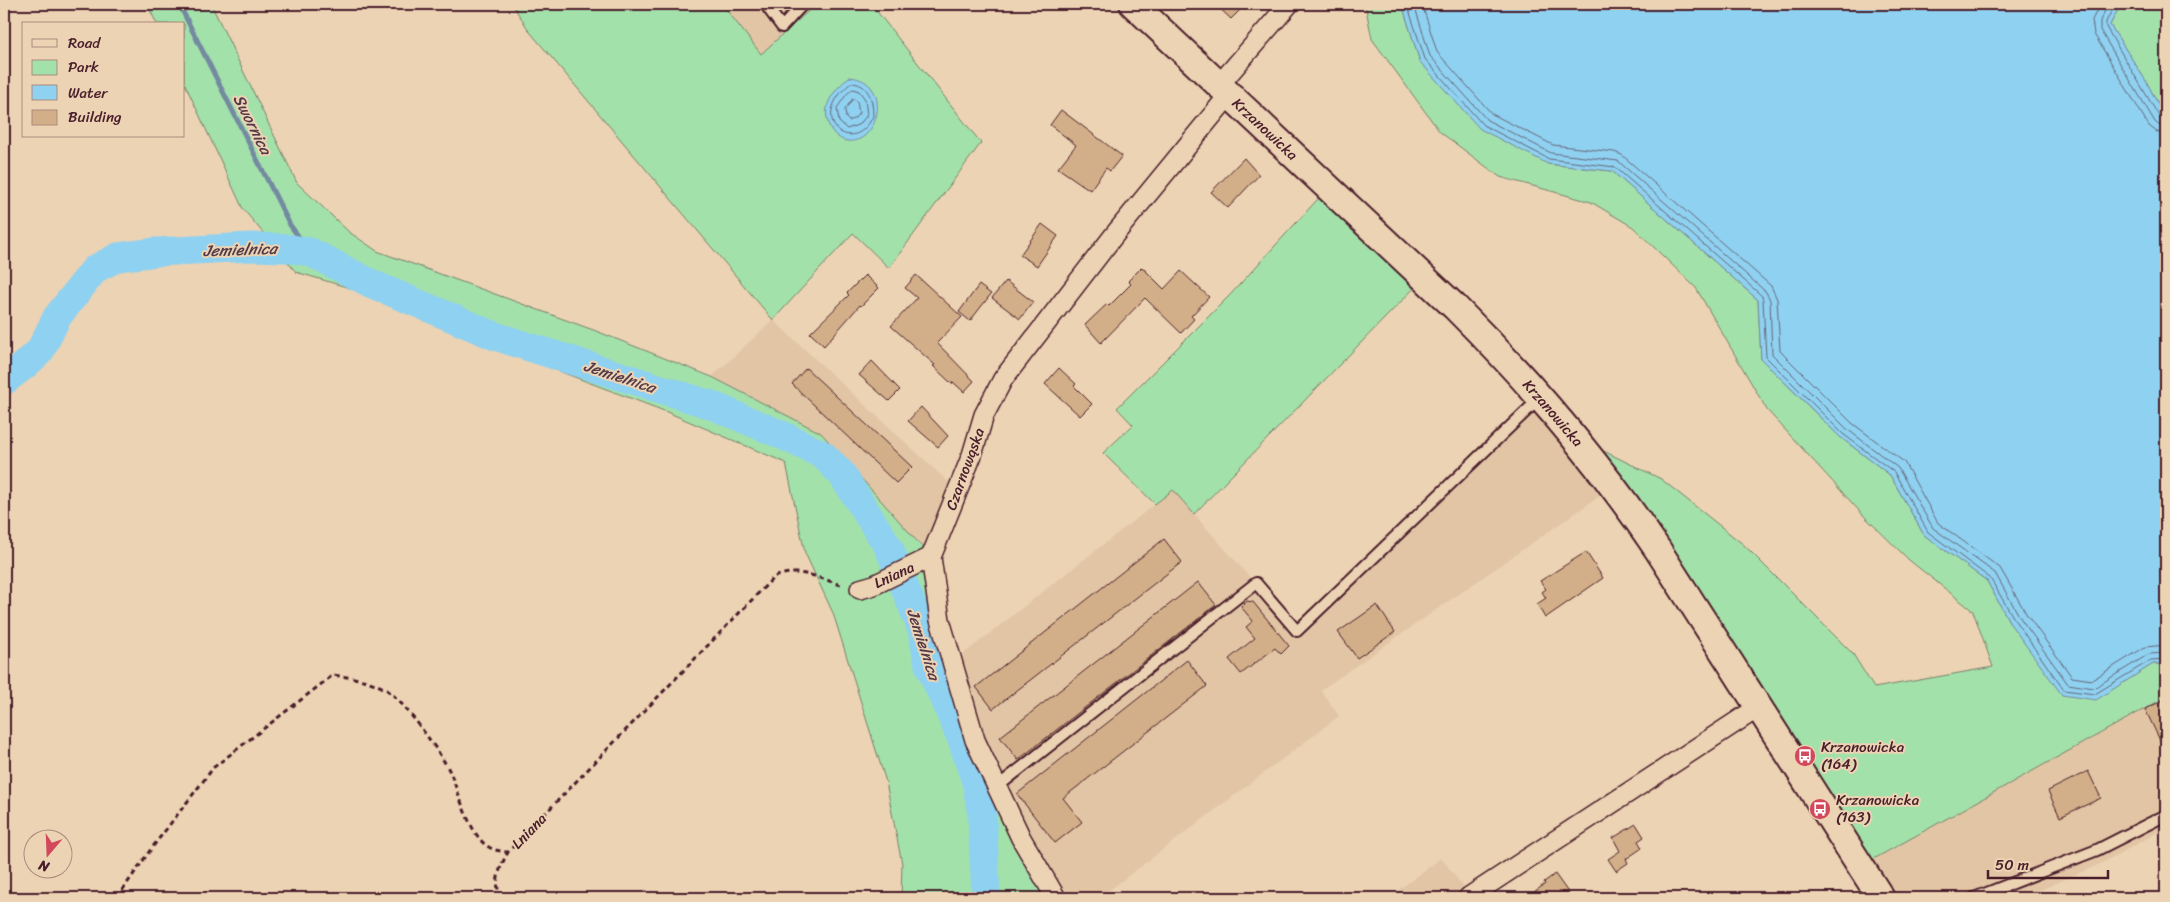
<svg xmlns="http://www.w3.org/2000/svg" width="2170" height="902" font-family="Sriracha,sans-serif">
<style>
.built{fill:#e1c5a5}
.green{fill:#a3e1aa;stroke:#76806a}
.water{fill:#8fd1f0;stroke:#738aa1}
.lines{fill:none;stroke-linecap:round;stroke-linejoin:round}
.shore{stroke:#66667a;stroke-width:1}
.stream{stroke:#738aa1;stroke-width:5}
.river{stroke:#8fd1f0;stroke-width:29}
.building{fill:#d2af88;stroke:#4a1f2b}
.lane-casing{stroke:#4a1f2b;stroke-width:14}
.street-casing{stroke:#4a1f2b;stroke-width:22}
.secondary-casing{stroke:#4a1f2b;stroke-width:30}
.path{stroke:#4a1f2b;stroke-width:3;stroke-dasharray:5 4;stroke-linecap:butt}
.lane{stroke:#ecd3b4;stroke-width:10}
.street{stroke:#ecd3b4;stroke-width:19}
.secondary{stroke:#ecd3b4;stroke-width:26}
.labels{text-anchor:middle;stroke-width:4;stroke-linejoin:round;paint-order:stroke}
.street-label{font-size:15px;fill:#4a1f2b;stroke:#ecd3b4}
.poi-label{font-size:15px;fill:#4a1f2b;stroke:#ecd3b4;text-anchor:start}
.water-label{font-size:16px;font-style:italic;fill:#543a49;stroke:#ecd3b4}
</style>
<rect width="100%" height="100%" fill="#ecd3b4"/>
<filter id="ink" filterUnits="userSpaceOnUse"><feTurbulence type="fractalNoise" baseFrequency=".02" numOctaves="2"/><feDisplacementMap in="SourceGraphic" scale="10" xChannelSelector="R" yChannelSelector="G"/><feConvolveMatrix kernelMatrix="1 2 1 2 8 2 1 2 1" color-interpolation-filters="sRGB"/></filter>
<g filter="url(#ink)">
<g class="built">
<path d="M722 4H816L761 55Z"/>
<path d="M773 320 958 491 931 557 821 433 712 377Z"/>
<path d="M1541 397 1614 486 1321 690 1339 716 1099 898H1056L1021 838 952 663 1173 490 1297 631Z"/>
<path d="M2166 697V828L2100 864 2022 898H1881L1861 866Z"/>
<path d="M1441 858 1472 898H1388Z"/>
</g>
<g class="green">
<path d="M147 4H211L297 183 349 232 377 251 596 331 712 377 821 433 931 557 975 739 1056 898H901L902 864 886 782 833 613 805 553 786 463 667 412 511 353 370 294 296 272 243 209 184 82V24H157Z"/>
<path d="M512 4H722L761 54 816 4H871L981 143 889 268 853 233 773 320 530 32Z"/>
<path d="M1365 4H1402L1420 62 1548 164 1612 171 1758 300 1761 359 1840 437 1890 475 1924 535 1987 581 2011 625 2096 699 2153 664H2166V697L1861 866 1575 437 1661 479 1744 545 1853 654 1874 688 1993 667 1973 611 1909 560 1864 516 1767 410 1696 288 1633 227 1591 202 1500 177 1440 132 1372 39Z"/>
<path d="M2121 4H2166V119L2146 81 2110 25Z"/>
<path d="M1328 188 1424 278 1194 514 1173 490 1155 504 1103 453 1133 425 1117 408 1230 295Z"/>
</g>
<g class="water">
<path d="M1402 4H2121L2110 25 2146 81 2166 119V664H2153L2096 700 2062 695 2011 625 1987 581 1924 535 1890 475 1840 437 1761 359 1758 300 1612 171 1548 164 1480 129 1420 62Z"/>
<path d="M849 77C896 80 878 151 843 140 836 137 830 130 828 123 822 103 835 90 849 77Z"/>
</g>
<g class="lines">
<g class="shore">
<path d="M1407 4 1425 59 1483 125 1549 159 1615 167 1762 296 1763 300 1766 357 1843 434 1894 472 1928 532 1990 578 2016 622 2064 690 2095 694 2151 660 2166 659"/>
<path d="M1414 4 1430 56 1487 120 1551 153 1618 161 1766 292 1770 300 1772 354 1847 429 1898 468 1933 528 1995 573 2021 619 2068 684 2094 688 2149 654 2166 653"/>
<path d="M1422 4 1437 52 1492 114 1553 145 1614 152 1622 155 1771 286 1777 299 1780 351 1852 423 1904 462 1938 523 2000 568 2027 615 2072 677 2092 680 2145 647 2166 645"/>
<path d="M2100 4 2092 20 2094 34 2149 126 2157 132 2166 134"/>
<path d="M2108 4 2100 21V30L2155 122 2160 126 2166 127"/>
<path d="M2115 4 2106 22V27L2160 118 2166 120"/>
<path d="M851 83C869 83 873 100 873 116 854 159 804 120 851 83Z"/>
<path d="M853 89 859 91 865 99 867 115 860 124 847 129 839 122 837 108 846 95Z"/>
<path d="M853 99 857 101 859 113 855 118 849 121 846 118 845 110Z"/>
</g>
<path class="stream" d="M179 4 290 225 310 252"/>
<path class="river" d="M4 381 26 364 40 351 57 317 95 269 118 257 156 252 251 247 286 248 310 252 372 284 495 336 711 405 782 435 823 455 841 473 889 548 922 630 929 665 962 740 977 785 982 815 986 898"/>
</g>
<g class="building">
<path d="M1215 4H1246L1231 19Z"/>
<path d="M1061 110 1122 156 1110 171 1106 168 1090 190 1058 168 1076 145 1050 125Z"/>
<path d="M1244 158 1259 175 1228 208 1211 192Z"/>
<path d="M1042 224 1058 236 1037 266 1020 255Z"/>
<path d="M1142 267 1164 289 1181 271 1209 297 1191 316 1194 319 1181 333 1145 298 1101 343 1085 325 1107 304 1109 306 1131 284 1128 281Z"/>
<path d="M865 275 879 288 861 306 860 305 824 346 810 333 849 295 847 293Z"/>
<path d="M916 275 962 317 937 343 974 381 964 392 953 382 952 384 933 366 935 365 891 326 917 298 905 288Z"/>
<path d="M1006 281 1033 302 1020 319 992 298Z"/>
<path d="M979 285 991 294 970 321 959 312Z"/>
<path d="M872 361 900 390 889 401 859 375Z"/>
<path d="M806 368 912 467 896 483 792 384Z"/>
<path d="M1059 368 1076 384 1074 386 1092 404 1080 416 1045 384Z"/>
<path d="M921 407 948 436 938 447 908 421Z"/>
<path d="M1164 539 1182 562 993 709 976 687Z"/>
<path d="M1586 552 1603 578 1545 618 1537 604 1546 598 1542 592 1546 589 1540 581Z"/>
<path d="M1198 582 1216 605 1018 760 1000 737Z"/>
<path d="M1247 601 1253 602 1289 646 1281 654 1275 648 1241 674 1229 659 1255 638 1246 627 1253 621 1241 607Z"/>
<path d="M1377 605 1395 632 1357 658 1338 632Z"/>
<path d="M1187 660 1207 686 1063 798 1082 822 1055 843 1017 794Z"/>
<path d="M2166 699V753L2145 709Z"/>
<path d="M2088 771 2101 798 2060 817 2048 791Z"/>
<path d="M1636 824 1644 837 1638 841 1642 848 1626 859 1628 863 1616 871 1608 859 1620 851 1613 838Z"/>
<path d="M1555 874 1572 898H1526L1545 884 1544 882Z"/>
</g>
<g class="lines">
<g class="lane-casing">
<g id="lane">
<path d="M765 4 782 27 803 4"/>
<path d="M997 787 1256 583 1297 631 1540 398"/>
<path d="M1974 898 2097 850 2166 815"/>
</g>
</g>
<g class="street-casing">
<g id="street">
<path d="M1219 85 1289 4"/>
<path d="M860 589 874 585 931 557"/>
<path d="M1469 897 1759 707"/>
<path d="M1056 898 1021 838 975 740 940 620 931 557 972 455 984 415 1003 379 1115 234 1229 95"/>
</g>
</g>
<g class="secondary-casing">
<path id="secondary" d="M1133 4 1455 307C1530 382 1599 462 1658 550L1881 898"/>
</g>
<g class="path">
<path d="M117 898 151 849 214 767 333 675C354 678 368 679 387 690 403 701 441 753 450 772 459 793 465 819 479 838 487 849 496 851 508 852L774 577C799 567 819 578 844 586"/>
<path d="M501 898C493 882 500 867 508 852"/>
</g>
<use href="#lane" class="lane"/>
<use href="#street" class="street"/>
<use href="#secondary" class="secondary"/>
</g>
</g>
<defs>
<g id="bus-disc" transform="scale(1.125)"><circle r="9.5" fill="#d1495b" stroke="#ecd3b4"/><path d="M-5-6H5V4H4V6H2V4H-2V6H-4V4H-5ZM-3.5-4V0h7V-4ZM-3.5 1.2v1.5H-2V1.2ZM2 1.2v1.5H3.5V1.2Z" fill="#fff"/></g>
</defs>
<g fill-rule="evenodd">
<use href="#bus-disc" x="1805" y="756"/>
<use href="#bus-disc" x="1820" y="809"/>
</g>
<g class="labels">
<g class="street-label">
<text transform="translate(1265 129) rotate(43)" y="5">Krzanowicka</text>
<text transform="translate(1553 413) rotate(49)" y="5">Krzanowicka</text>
<text transform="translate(965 469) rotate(-70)" y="5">Czarnowąska</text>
<text transform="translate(894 575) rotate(-25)" y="5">Lniana</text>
<text transform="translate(529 831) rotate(-46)" y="5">Lniana</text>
</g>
<g class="poi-label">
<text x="1821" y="752">Krzanowicka<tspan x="1821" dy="17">(164)</tspan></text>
<text x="1836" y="805">Krzanowicka<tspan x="1836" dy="17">(163)</tspan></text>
</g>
<g class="water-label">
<text transform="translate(253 124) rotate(63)" y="6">Swornica</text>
<text transform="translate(240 249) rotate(-2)" y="6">Jemielnica</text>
<text transform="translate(620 376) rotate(18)" y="6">Jemielnica</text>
<text transform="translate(924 644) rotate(72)" y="6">Jemielnica</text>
</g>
</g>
<rect width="2170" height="902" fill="none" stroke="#ecd3b4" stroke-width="20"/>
<rect x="10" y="10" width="2150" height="882" fill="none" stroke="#4a1f2b" stroke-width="2" filter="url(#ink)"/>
<rect x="22" y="22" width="162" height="115" fill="#ecd3b4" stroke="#ab8b7d"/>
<rect x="32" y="39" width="25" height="8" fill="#ecd3b4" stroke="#ab8b7d"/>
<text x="68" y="48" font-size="15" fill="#4a1f2b">Road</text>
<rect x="32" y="60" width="25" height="15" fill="#a3e1aa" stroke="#ab8b7d"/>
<text x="68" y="72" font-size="15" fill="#4a1f2b">Park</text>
<rect x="32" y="85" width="25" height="15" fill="#8fd1f0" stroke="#ab8b7d"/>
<text x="68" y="98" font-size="15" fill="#4a1f2b">Water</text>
<rect x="32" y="110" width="25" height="15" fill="#d2af88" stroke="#ab8b7d"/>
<text x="68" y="122" font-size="15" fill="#4a1f2b">Building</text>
<g transform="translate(48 854) rotate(199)"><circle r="24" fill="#ecd3b4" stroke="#ab8b7d"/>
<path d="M0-4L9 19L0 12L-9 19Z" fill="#d1495b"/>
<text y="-8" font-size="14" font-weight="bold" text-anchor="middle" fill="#4a1f2b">N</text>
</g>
<path d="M1988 870v8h120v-8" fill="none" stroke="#4a1f2b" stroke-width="2.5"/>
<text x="1995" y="870" font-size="15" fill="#4a1f2b" stroke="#ecd3b4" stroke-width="4" paint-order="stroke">50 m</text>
</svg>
